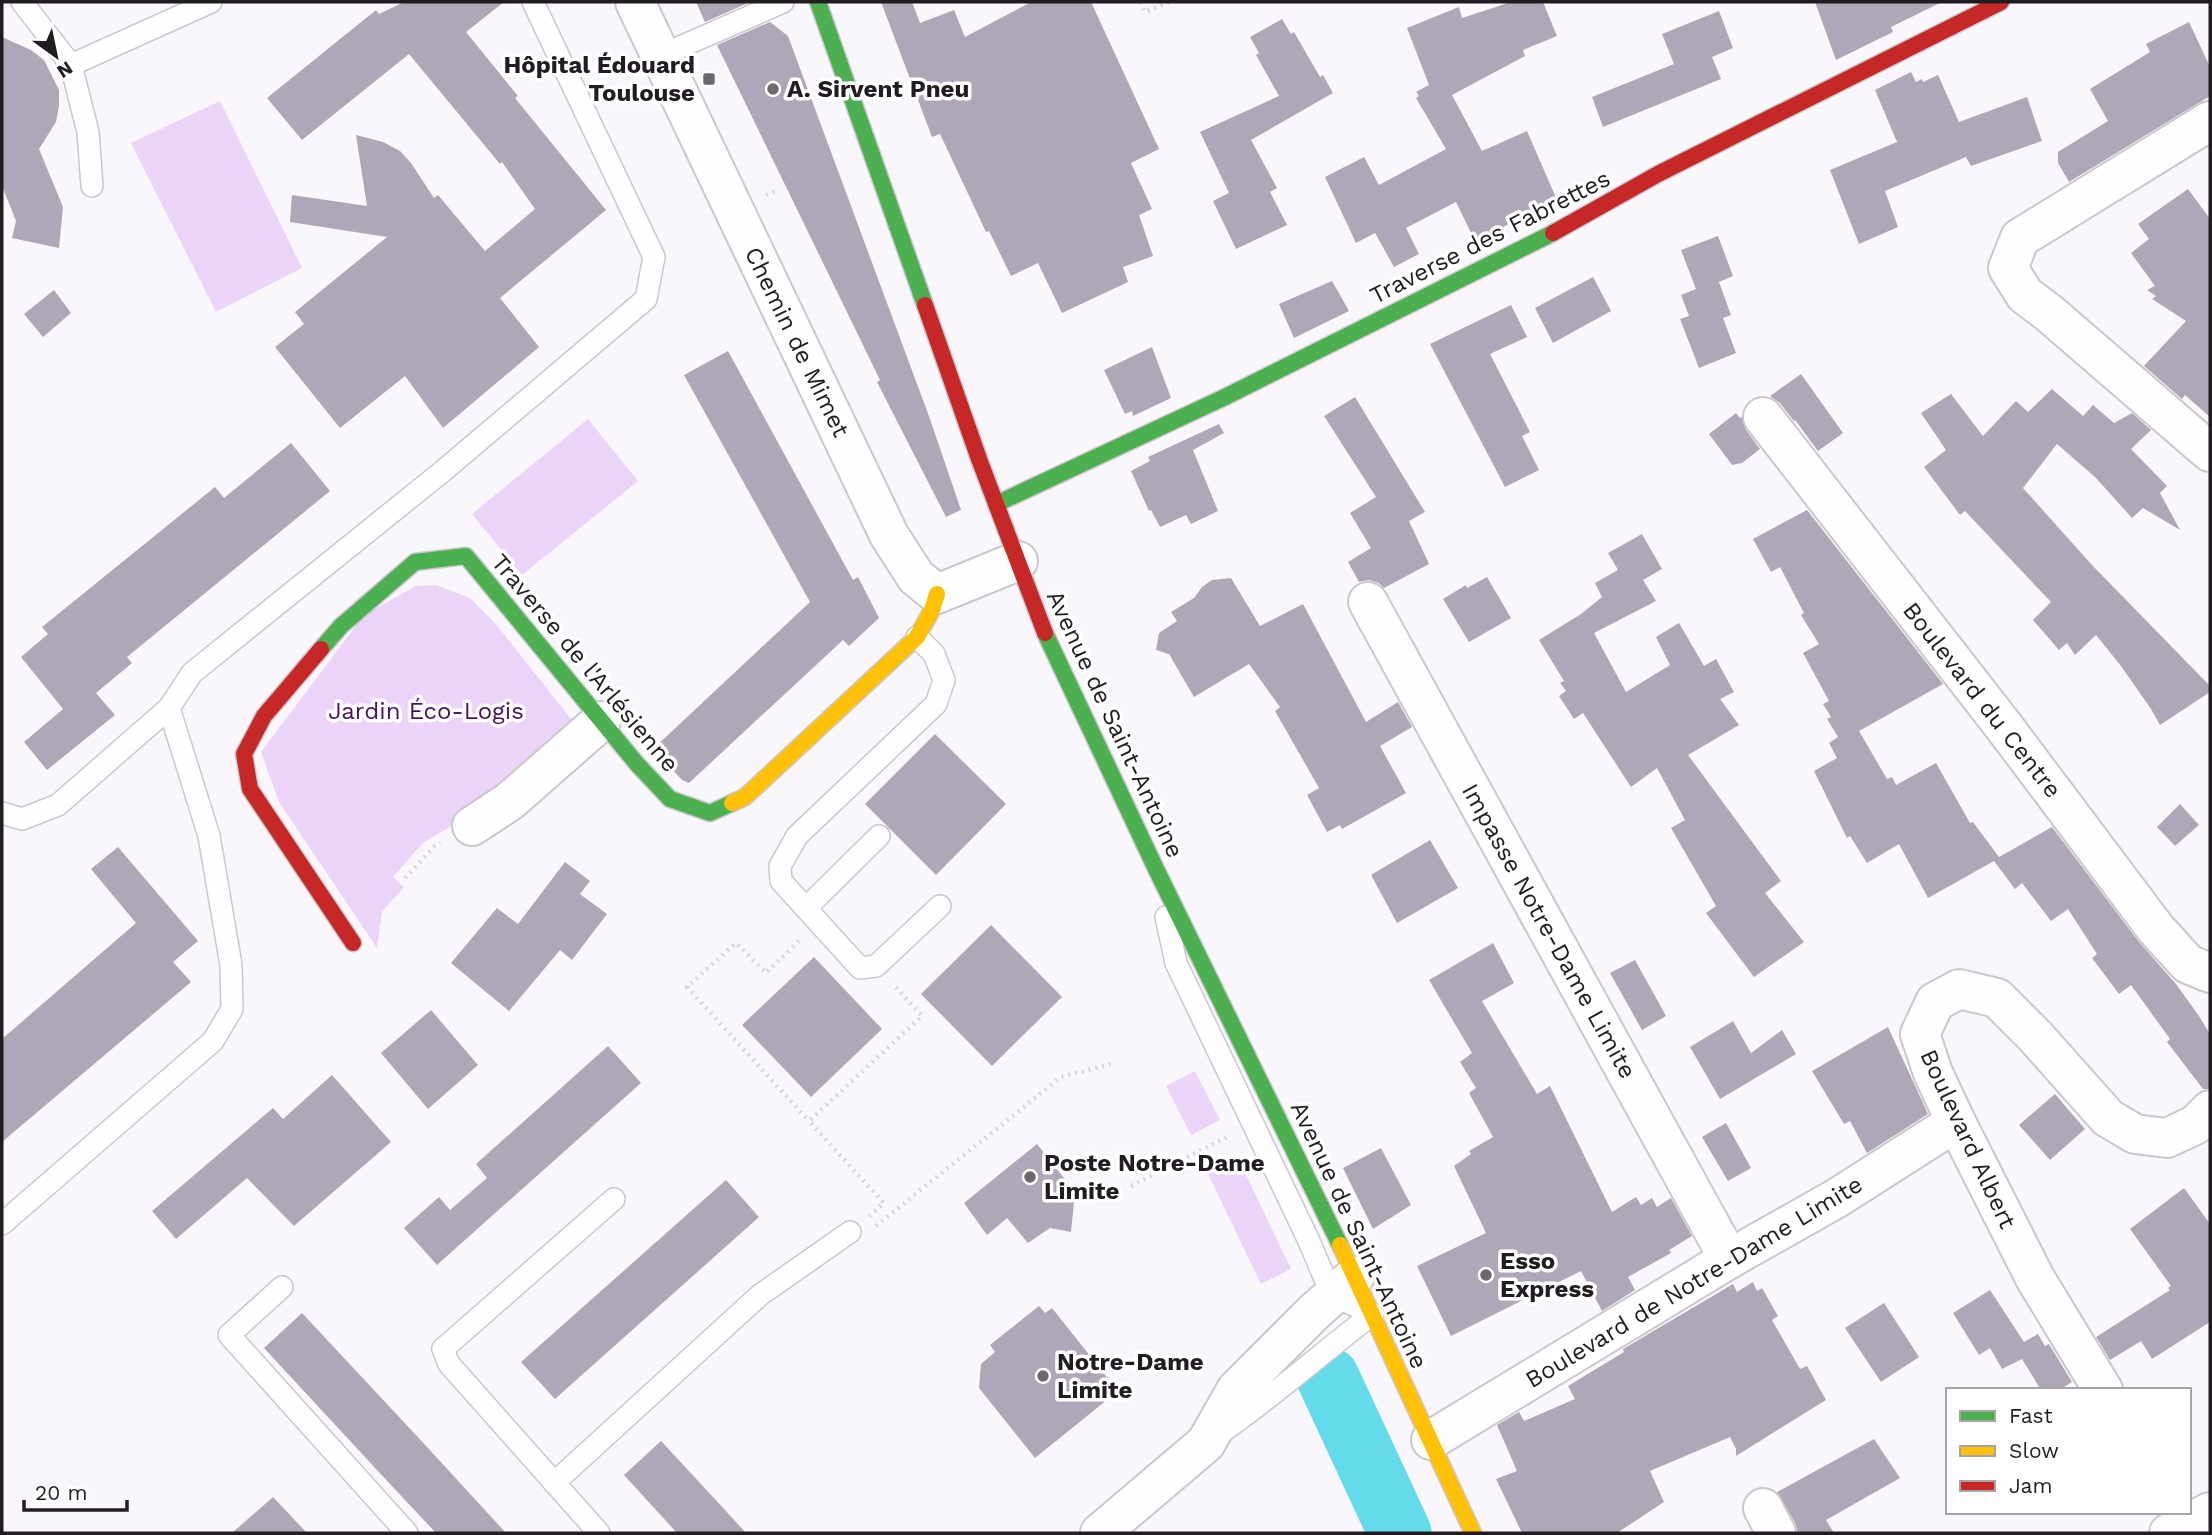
<svg xmlns="http://www.w3.org/2000/svg" width="2212" height="1535" font-family="'Work Sans',sans-serif">
<style>
.green{fill:#ecd3f8}
.lines{fill:none;stroke-linecap:round;stroke-linejoin:round}
.river{stroke:#63dbea;stroke-width:63}
.building{fill:#afa6b7}
.lane-casing{stroke:#cbc8cd;stroke-width:24}
.street-casing{stroke:#cbc8cd;stroke-width:42}
.fast-casing{stroke:#cbc8cd;stroke-width:19}
.slow-casing{stroke:#cbc8cd;stroke-width:19}
.jam-casing{stroke:#cbc8cd;stroke-width:19}
.path{stroke:#d6d5d7;stroke-width:4.5;stroke-dasharray:2 5;stroke-linecap:butt}
.lane{stroke:#fefeff;stroke-width:21}
.street{stroke:#fefeff;stroke-width:38}
.fast{stroke:#4caf50;stroke-width:16}
.slow{stroke:#ffc107;stroke-width:16}
.jam{stroke:#c62828;stroke-width:16}
.poi-dot{fill:#6c696e;stroke:#fff;stroke-width:2.5}
.labels{text-anchor:middle;stroke-width:7;stroke-linejoin:round;paint-order:stroke}
.poi-label{font-size:24px;font-weight:bold;fill:#201c22;stroke:#fff;text-anchor:start}
.street-label{font-size:24px;fill:#201c22;stroke:#fff}
.park-label{font-size:24px;fill:#46115b;stroke:#fff}
</style>
<rect width="100%" height="100%" fill="#faf7fc"/>
<g class="green">
<path d="M220 101 302 268 216 312 131 143Z"/>
<path d="M588 419 638 481 522 575 472 514Z"/>
<path d="M436 585 470 598 495 623 575 724 464 819 424 842 393 877 404 887 382 912 377 948 279 802 261 752 364 615 416 586Z"/>
<path d="M1195 1071 1220 1120 1191 1135 1166 1086Z"/>
<path d="M1238 1158 1291 1269 1261 1284 1208 1174Z"/>
</g>
<g class="lines">
<path class="river" d="M1328 1378 1400 1533"/>
</g>
<g class="building">
<path d="M404 2H504L466 32 518 96 515 98 606 210 500 298 539 347 443 428 405 376 340 428 275 347 304 324 295 312 387 237 290 222 292 195 367 206 356 135 383 142 400 151 411 163 434 198 438 195 485 251 535 209 502 162 500 164 409 54 302 140 267 98 376 10 379 14Z"/>
<path d="M696 2H746L748 3 705 22Z"/>
<path d="M881 2H912L920 23 954 10 965 37 1031 2H1091L1159 149 1131 163 1152 209 1139 215 1153 256 1123 267 1128 282 1062 313 1038 263 1011 276 989 231 986 232 940 134 932 137Z"/>
<path d="M1511 2H1543L1557 36 1523 50 1525 56 1452 95 1482 151 1527 131 1557 200 1475 241 1456 202 1406 228 1419 254 1394 267 1375 233 1356 243 1325 177 1364 157 1379 185 1446 149 1416 98 1419 96 1416 92 1429 85 1407 28 1459 7 1462 18Z"/>
<path d="M1815 2H1942L1891 27 1893 32 1836 60Z"/>
<path d="M1719 11 1733 48 1712 57 1721 79 1603 127 1592 97 1674 64 1662 34Z"/>
<path d="M1282 19 1291 34 1294 32 1320 77 1323 75 1333 93 1251 140 1277 188 1270 192 1287 225 1236 249 1213 201 1229 193 1200 132 1279 96 1256 55 1259 53 1250 37Z"/>
<path d="M770 22 788 36 930 419 961 510 946 517 877 382 880 380 717 45Z"/>
<path d="M2189 22 2210 67V96L2069 182 2058 163V152L2108 121 2090 89 2150 52 2146 44Z"/>
<path d="M2 37 31 50 44 60 59 90V106L56 122 39 149 63 207 59 248 12 238 16 221 2 186Z"/>
<path d="M1911 72 1916 82 1922 79 1923 82 1938 75 1959 122 2027 97 2042 141 1971 166 1966 157 1885 191 1898 227 1859 244 1830 170 1897 142 1875 90Z"/>
<path d="M2188 189 2210 219V417L2185 395 2182 399 2144 366 2186 321 2152 299 2156 296 2147 290 2155 286 2131 253 2149 239 2138 224Z"/>
<path d="M1718 236 1733 276 1719 282 1731 315 1723 318 1736 353 1699 368 1680 319 1689 316 1681 295 1696 289 1681 250Z"/>
<path d="M1593 277 1611 311 1553 343 1535 308Z"/>
<path d="M1332 281 1349 311 1294 338 1279 304Z"/>
<path d="M54 290 71 313 43 337 24 314Z"/>
<path d="M1511 305 1527 337 1490 354 1530 432 1522 436 1539 470 1505 487 1430 344Z"/>
<path d="M1152 347 1171 398 1133 416 1132 411 1125 414 1104 370Z"/>
<path d="M728 351 853 580 858 577 879 618 849 646 843 640 689 783 682 780 653 749 810 602 684 375Z"/>
<path d="M1801 374 1843 433 1818 451 1795 420 1794 421 1780 403 1770 396Z"/>
<path d="M2052 389 2083 416 2093 405 2114 423 2132 413 2151 430 2131 449 2167 486 2160 493 2180 530 2143 508 2132 518 2095 477 2057 444 2023 488 2091 564 2210 686V692L2160 725 2151 709 2121 666 2096 635 2075 655 2067 643 2059 650 2033 620 2051 602 1965 511 1960 515 1924 467 1946 450 1921 413 1951 394 1983 436 2016 401 2028 412Z"/>
<path d="M1355 397 1425 512 1409 521 1429 564 1384 588 1379 583 1369 580 1359 582 1348 562 1371 548 1350 513 1376 497 1324 416Z"/>
<path d="M1736 413 1740 418 1742 417 1746 430 1760 449 1742 463 1732 465 1709 434Z"/>
<path d="M1219 424 1224 433 1193 450 1218 511 1191 524 1186 515 1160 527 1151 510 1149 511 1131 471 1150 461 1148 457Z"/>
<path d="M291 443 330 491 127 657 132 663 96 693 115 715 47 770 24 742 63 709 21 657 48 634 42 627 215 487 224 498Z"/>
<path d="M1807 510 1943 684 1859 731 1887 779 1892 777 1896 785 1936 763 1970 823 1973 822 1999 857 2052 827 2139 942 2176 984 2199 1016 2210 1034V1089H2203L2167 1042 2170 1039 2131 985 2119 994 2092 958 2097 954 2068 909 2051 921 2022 883 2015 889 1994 861 1928 898 1899 844 1867 863 1850 836 1847 838 1814 771 1837 758 1829 743 1838 737 1827 719 1831 717 1823 704 1829 701 1803 653 1819 644 1801 615 1804 613 1780 567 1771 572 1753 539Z"/>
<path d="M1642 534 1662 569 1643 580 1656 601 1594 633 1626 692 1670 665 1656 637 1679 623 1704 666 1716 659 1734 692 1720 699 1739 725 1688 755 1781 881 1765 893 1804 942 1754 977 1706 913 1716 906 1671 828 1685 820 1657 768 1631 787 1583 713 1574 719 1559 696 1566 691 1560 683 1564 681 1539 640 1581 614 1602 597 1595 583 1618 570 1608 553Z"/>
<path d="M1487 577 1511 618 1469 642 1443 599 1466 585 1467 588Z"/>
<path d="M1231 578 1260 626 1303 604 1366 722 1398 702 1412 727 1380 746 1406 793 1342 829 1340 825 1327 832 1307 795 1319 788 1275 711 1280 707 1249 664 1194 697 1169 654 1156 650 1159 633 1177 621 1171 612 1194 598 1202 587 1212 580Z"/>
<path d="M935 734 1006 804 936 875 865 804Z"/>
<path d="M2180 804 2199 825 2175 846 2157 827Z"/>
<path d="M1430 840 1458 888 1397 923 1371 875Z"/>
<path d="M118 847 198 941 173 962 191 982 2 1142V1039L136 923 91 869Z"/>
<path d="M565 862 590 881 580 894 607 914 572 960 560 950 509 1011 451 963 497 908 518 924Z"/>
<path d="M991 925 1062 997 992 1066 921 994Z"/>
<path d="M1493 943 1514 983 1482 1001 1537 1094 1550 1086 1612 1212 1636 1197 1641 1205 1652 1198 1657 1207 1671 1198 1692 1236 1669 1250 1671 1253 1628 1277 1635 1290 1602 1311 1581 1271 1451 1336 1417 1266 1486 1233 1454 1166 1471 1154 1469 1151 1493 1137 1469 1093 1476 1088 1460 1062 1472 1053 1429 980Z"/>
<path d="M814 957 882 1029 811 1097 742 1025Z"/>
<path d="M1635 960 1666 1016 1642 1030 1610 973Z"/>
<path d="M431 1010 478 1065 428 1109 381 1053Z"/>
<path d="M1733 1021 1751 1053 1782 1030 1796 1054 1720 1099 1690 1047Z"/>
<path d="M1888 1027 1928 1114 1867 1153 1850 1121 1844 1124 1812 1071Z"/>
<path d="M608 1046 641 1083 437 1265 404 1228 439 1197 450 1210 487 1178 476 1164Z"/>
<path d="M332 1075 391 1142 294 1226 247 1178 176 1239 152 1211 273 1108 283 1119Z"/>
<path d="M2055 1094 2085 1129 2050 1160 2019 1125Z"/>
<path d="M1726 1123 1751 1168 1728 1181 1702 1137Z"/>
<path d="M1037 1144 1075 1192 1071 1232 1050 1228 1028 1243 1007 1218 987 1235 964 1203Z"/>
<path d="M1381 1148 1411 1205 1373 1229 1343 1168Z"/>
<path d="M726 1180 759 1217 555 1399 521 1362Z"/>
<path d="M2184 1188 2210 1224V1322L2152 1359 2141 1341 2110 1360 2096 1337 2170 1290 2168 1288 2171 1286 2130 1229Z"/>
<path d="M1753 1282 1757 1291 1762 1288 1778 1316 1772 1320 1800 1369 1807 1366 1826 1400 1736 1456V1449L1730 1437 1650 1471 1664 1502 1617 1533H1522L1496 1479 1517 1471 1497 1425 1519 1412 1524 1421 1575 1399 1568 1386 1624 1352 1623 1349 1733 1284 1737 1292Z"/>
<path d="M1990 1290 2024 1342 2038 1334 2045 1346 2049 1344 2072 1382 2059 1390H2041L2022 1359 2002 1369 1990 1348 1979 1355 1953 1313Z"/>
<path d="M1884 1303 1919 1357 1881 1382 1845 1328Z"/>
<path d="M1039 1306 1045 1313 1052 1308 1118 1391 1035 1458 979 1388 981 1364 995 1352 990 1345Z"/>
<path d="M302 1313 428 1448 506 1533H436L390 1484 264 1348Z"/>
<path d="M1874 1439 1900 1478 1826 1520 1834 1533H1798L1795 1523 1777 1492Z"/>
<path d="M661 1441 725 1510 746 1533H677L624 1475Z"/>
<path d="M273 1497 307 1533H232Z"/>
</g>
<g class="lines">
<g class="lane-casing">
<g id="lane">
<path d="M22 2 71 65 211 2"/>
<path d="M662 55 783 2"/>
<path d="M71 65 88 132 92 186"/>
<path d="M917 637 934 654 944 680 936 704 797 836 780 866 781 881 860 968 876 966 940 906"/>
<path d="M2 813 22 819 58 805 169 708"/>
<path d="M806 908 879 836"/>
<path d="M1166 917 1176 963 1308 1239 1332 1295 1373 1314C1321 1353 1273 1397 1219 1434"/>
<path d="M2 1224 213 1041 232 1009 231 965 209 836 169 708 192 673 443 471 646 299 654 257 533 2"/>
<path d="M282 1287 229 1335 407 1533"/>
<path d="M554 1483 760 1295 850 1232"/>
<path d="M599 1533 449 1364 443 1349 614 1199"/>
</g>
</g>
<g class="street-casing">
<g id="street">
<path d="M635 2 889 535 916 577 937 594 1018 561"/>
<path d="M2210 121 2020 238 2008 268 2025 295 2049 313 2210 452"/>
<path d="M1763 417 2005 728 2156 929 2188 964 2210 973"/>
<path d="M1368 602 1729 1259"/>
<path d="M472 826 510 801 601 721"/>
<path d="M2103 1390 2035 1278 1956 1122 1933 1073 1920 1034 1935 1002 1959 989 1997 998 2035 1036 2108 1118 2135 1134 2167 1138 2195 1125 2210 1110"/>
<path d="M1431 1440 1729 1259 1837 1198 1956 1122"/>
<path d="M1763 1508 1776 1533"/>
<path d="M1100 1533 1206 1443 1236 1390 1315 1311 1355 1276"/>
<path d="M2169 1533 2210 1512"/>
</g>
</g>
<g class="fast-casing">
<g id="fast">
<path d="M818 2 925 305"/>
<path d="M996 504 1223 398 1553 233"/>
<path d="M1045 633 1156 869 1340 1245"/>
<path d="M321 649 341 626 415 562 466 556 637 764 670 799 710 813 732 803"/>
</g>
</g>
<g class="slow-casing">
<g id="slow">
<path d="M732 803 745 797 917 637 932 610 937 594"/>
<path d="M1340 1245 1473 1533"/>
</g>
</g>
<g class="jam-casing">
<g id="jam">
<path d="M1553 233 1658 174 2001 2"/>
<path d="M925 305 979 459 1045 633"/>
<path d="M321 649 264 716 244 754 250 789 353 943"/>
</g>
</g>
<g class="path">
<path d="M1140 2 1145 12 1169 2"/>
<path d="M766 195 776 191"/>
<path d="M405 878 435 846 440 843"/>
<path d="M799 941 766 973 736 943 687 987 809 1121"/>
<path d="M1131 1186 1229 1136"/>
<path d="M869 1216 884 1203 809 1121 922 1016 893 984"/>
<path d="M876 1226 1061 1077 1111 1064"/>
</g>
<use href="#lane" class="lane"/>
<use href="#street" class="street"/>
<use href="#fast" class="fast"/>
<use href="#slow" class="slow"/>
<use href="#jam" class="jam"/>
</g>
<g class="poi-dot">
<rect x="702" y="72" width="14" height="14" rx="3.5"/>
<circle cx="773" cy="89" r="7"/>
<circle cx="1030" cy="1177" r="7"/>
<circle cx="1486" cy="1275" r="7"/>
<circle cx="1043" cy="1376" r="7"/>
</g>
<g class="labels">
<g class="poi-label">
<text x="695" y="73" text-anchor="end">Hôpital Édouard<tspan x="695" dy="28">Toulouse</tspan></text>
<text x="787" y="97">A. Sirvent Pneu</text>
<text x="1044" y="1171">Poste Notre-Dame<tspan x="1044" dy="28">Limite</tspan></text>
<text x="1500" y="1269">Esso<tspan x="1500" dy="28">Express</tspan></text>
<text x="1057" y="1370">Notre-Dame<tspan x="1057" dy="28">Limite</tspan></text>
</g>
<g class="street-label">
<text transform="translate(1490 237) rotate(-27)" y="8">Traverse des Fabrettes</text>
<text transform="translate(797 342) rotate(64)" y="8">Chemin de Mimet</text>
<text transform="translate(585 663) rotate(50)" y="8">Traverse de l'Arlésienne</text>
<text transform="translate(1982 700) rotate(52)" y="8">Boulevard du Centre</text>
<text transform="translate(1115 724) rotate(65)" y="8">Avenue de Saint-Antoine</text>
<text transform="translate(1549 931) rotate(61)" y="8">Impasse Notre-Dame Limite</text>
<text transform="translate(1968 1139) rotate(65)" y="8">Boulevard Albert</text>
<text transform="translate(1359 1235) rotate(65)" y="8">Avenue de Saint-Antoine</text>
<text transform="translate(1694 1282) rotate(-31)" y="8">Boulevard de Notre-Dame Limite</text>
</g>
<g class="park-label">
<text x="426" y="719">Jardin Éco-Logis</text>
</g>
</g>
<rect width="2212" height="1535" fill="none" stroke="#201c22" stroke-width="7"/>
<rect x="1946" y="1388" width="245" height="126" fill="#ffffff" stroke="#a6a4a7" stroke-width="2"/>
<rect x="1960" y="1411" width="35" height="10" fill="#4caf50" stroke="#a6a4a7" stroke-width="2"/>
<text x="2009" y="1423" font-size="21" fill="#201c22">Fast</text>
<rect x="1960" y="1446" width="35" height="10" fill="#ffc107" stroke="#a6a4a7" stroke-width="2"/>
<text x="2009" y="1458" font-size="21" fill="#201c22">Slow</text>
<rect x="1960" y="1481" width="35" height="10" fill="#c62828" stroke="#a6a4a7" stroke-width="2"/>
<text x="2009" y="1493" font-size="21" fill="#201c22">Jam</text>
<g transform="translate(56 56) rotate(147)" stroke="#ffffff" stroke-width="5" paint-order="stroke">
<path d="M0-5L12 26L0 18L-12 26Z" fill="#201c22"/>
<text y="-10" font-size="19" font-weight="bold" text-anchor="middle" fill="#201c22">N</text>
</g>
<path d="M24 1500v10h103v-10" fill="none" stroke="#201c22" stroke-width="3.5"/>
<text x="35" y="1500" font-size="21" fill="#201c22" stroke="#ffffff" stroke-width="5" paint-order="stroke">20 m</text>
</svg>
